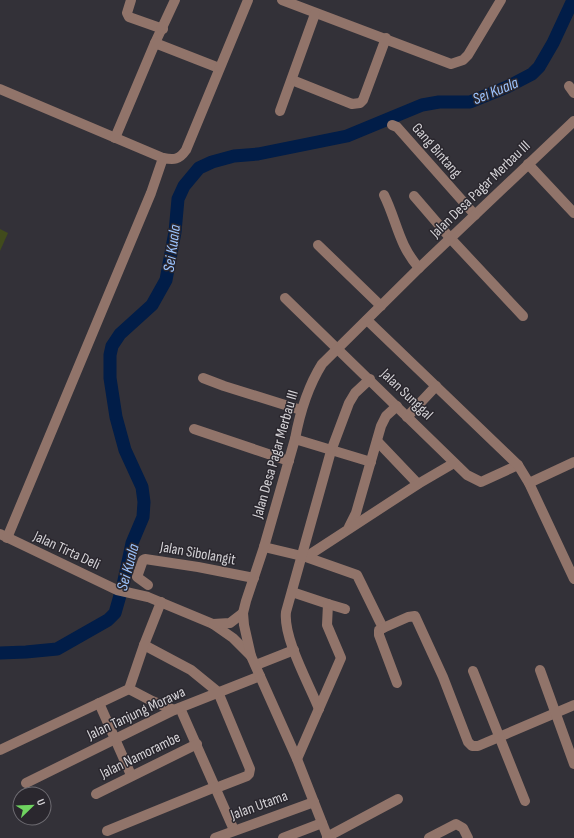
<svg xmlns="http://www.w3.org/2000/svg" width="574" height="838" font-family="'Sofia Sans Condensed',sans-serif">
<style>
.green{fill:#414b1c}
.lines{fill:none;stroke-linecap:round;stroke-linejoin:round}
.river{stroke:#011d48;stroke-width:13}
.minor{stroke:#91746a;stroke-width:10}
.labels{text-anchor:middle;stroke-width:3;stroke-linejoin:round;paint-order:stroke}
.street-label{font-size:15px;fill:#d5d3d7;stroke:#2a272e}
.water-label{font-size:16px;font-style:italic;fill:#9bc3fe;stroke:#2a272e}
</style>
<rect width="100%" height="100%" fill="#333138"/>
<path class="green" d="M0 229 8 233 0 251Z"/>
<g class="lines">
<path class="river" d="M0 653 26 652 57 649 108 620 115 613 123 585 132 543 143 517 144 502 142 487 125 450 116 417 110 378V355L112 346 120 334 152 305 166 280 175 232 178 199 184 186 199 168 212 162 234 156 258 154 347 136 422 105 439 102H470L507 87 532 74 539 67 553 43 573 0"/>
<g class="minor">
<path d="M131 0 127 13 129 17 163 29"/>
<path d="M282 0 451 64 463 60 468 55 501 0"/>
<path d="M155 43 175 0"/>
<path d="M292 80 352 104 360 103 363 100 386 38"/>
<path d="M569 86 574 93"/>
<path d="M0 89 163 158"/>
<path d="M280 111 315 14"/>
<path d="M392 125 397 127 475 215"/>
<path d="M115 138 155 43 219 68"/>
<path d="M528 164 574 213"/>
<path d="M384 195C397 221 398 244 419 268"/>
<path d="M414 196 451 239 523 316"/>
<path d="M318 245 381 306"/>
<path d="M285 298 467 475 481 482 518 465"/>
<path d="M367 320 518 465 529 483 574 579"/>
<path d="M203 378 224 386 301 410"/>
<path d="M407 417 436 386"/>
<path d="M194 429 289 461"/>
<path d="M295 439 371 462"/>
<path d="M377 441 418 484"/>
<path d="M529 483 574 462"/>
<path d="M349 527 356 513 381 426 386 416 397 406"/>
<path d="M0 534 117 590 148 597 213 624 233 638 251 656"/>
<path d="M7 538 151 193 163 158C174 160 179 160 186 150L248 0"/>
<path d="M264 547 306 557 357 575 383 628 379 630V635L397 683"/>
<path d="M306 557 418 484 454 463"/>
<path d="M148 585 137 577 143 560 145 559 198 567 254 578"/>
<path d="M292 592 328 604 327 625 341 658 297 759"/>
<path d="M328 604 345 609"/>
<path d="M213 624 230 623 243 613"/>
<path d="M383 628 408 617 415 616 443 677 468 742 472 746H478L574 705"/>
<path d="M144 645 191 670 218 692 250 769 249 774 247 776 216 788"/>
<path d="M256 665 294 650"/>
<path d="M540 670 574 764"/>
<path d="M473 671 525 801"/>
<path d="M129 689 152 701 174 710"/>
<path d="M99 703 131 775"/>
<path d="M180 708 234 830"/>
<path d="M319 709C309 684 283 638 286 612L331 451 349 403 355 393 370 379"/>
<path d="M0 750 129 689 144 645 161 602"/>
<path d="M26 783 174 710 260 676"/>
<path d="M96 794 197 744"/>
<path d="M107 831 215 787"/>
<path d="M327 837 398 799"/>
<path d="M215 838 314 802"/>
<path d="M283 838 322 823"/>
<path d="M328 838 297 759 251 656 244 625 243 613 246 601 264 547 295 439C300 412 307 388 322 364L419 268 574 121"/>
<path d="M429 838 456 824 463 828 468 838"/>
</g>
</g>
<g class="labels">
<g class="street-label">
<text transform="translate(437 150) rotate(49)" y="5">Gang Bintang</text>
<text transform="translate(480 189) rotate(-44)" y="5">Jalan Desa Pagar Merbau III</text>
<text transform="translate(407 394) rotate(44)" y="5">Jalan Sunggal</text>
<text transform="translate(275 454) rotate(-74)" y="5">Jalan Desa Pagar Merbau III</text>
<text transform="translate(67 550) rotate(25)" y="5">Jalan Tirta Deli</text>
<text transform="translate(198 553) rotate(10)" y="5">Jalan Sibolangit</text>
<text transform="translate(136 713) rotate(-25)" y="5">Jalan Tanjung Morawa</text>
<text transform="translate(140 755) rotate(-26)" y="5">Jalan Namorambe</text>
<text transform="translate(259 805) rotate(-20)" y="5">Jalan Utama</text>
</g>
<g class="water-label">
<text transform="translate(495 90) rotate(-22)" y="6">Sei Kuala</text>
<text transform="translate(171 248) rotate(-82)" y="6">Sei Kuala</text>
<text transform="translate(127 567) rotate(-75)" y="6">Sei Kuala</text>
</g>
</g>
<g transform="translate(32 806) rotate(67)"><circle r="19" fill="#2a272e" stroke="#6e6c72"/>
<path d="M0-3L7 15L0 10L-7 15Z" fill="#6fd360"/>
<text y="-6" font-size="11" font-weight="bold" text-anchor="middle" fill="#d5d3d7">U</text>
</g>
</svg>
